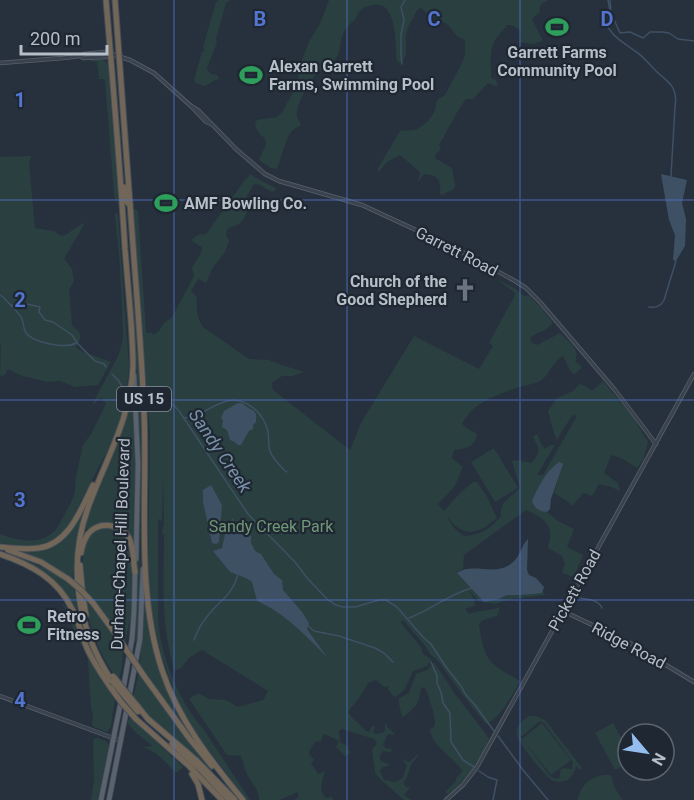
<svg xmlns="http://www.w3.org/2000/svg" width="694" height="800" font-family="Roboto,sans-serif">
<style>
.green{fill:#2a3f3f;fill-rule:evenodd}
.water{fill:#3e5064}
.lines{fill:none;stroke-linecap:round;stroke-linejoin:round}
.stream{stroke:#3e5064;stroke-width:1.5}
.minor-casing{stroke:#58616b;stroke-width:4.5}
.major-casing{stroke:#434c56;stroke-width:6}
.highway-casing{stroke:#454e58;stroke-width:7}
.minor{stroke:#3a434d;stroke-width:3}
.major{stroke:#59626d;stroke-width:4.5}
.highway{stroke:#726658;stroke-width:5}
.highway-bridge-casing{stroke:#454e58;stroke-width:7;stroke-linecap:butt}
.highway-bridge{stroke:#726658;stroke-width:5}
.grid{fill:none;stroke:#5375d2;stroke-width:1.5;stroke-opacity:0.55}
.labels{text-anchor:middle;stroke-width:4.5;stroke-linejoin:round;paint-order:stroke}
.shield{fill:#1f2832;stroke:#89919b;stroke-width:1.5}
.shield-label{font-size:15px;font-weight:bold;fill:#b6bec8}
.poi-label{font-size:16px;font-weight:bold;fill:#b6bec8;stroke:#1f2832;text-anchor:start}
.street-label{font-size:16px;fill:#b6bec8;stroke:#1f2832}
.park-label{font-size:16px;fill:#709776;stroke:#1f2832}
.water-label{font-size:18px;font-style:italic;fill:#7a91a9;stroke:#1f2832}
.grid-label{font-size:20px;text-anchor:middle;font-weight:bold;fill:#5375d2;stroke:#1f2832;stroke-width:4.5;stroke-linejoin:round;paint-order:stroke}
</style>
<rect width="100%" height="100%" fill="#27313d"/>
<g class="green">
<path d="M218 0H230L226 3 216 39 217 43 207 68 208 71 211 74 217 75 219 79 215 80 205 86 196 83 194 80 202 52H204L203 47 216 2 218 1Z"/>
<path d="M329 0H549L541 4 539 13 532 19 543 41 533 44 519 42 521 35 520 30 511 25H507C503 31 497 36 494 42 488 54 492 65 491 78L496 80 498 87 488 83 473 99H466L459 109 439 145 441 150 436 154 435 158 452 168 455 185 454 189 442 195 440 194C441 181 439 175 424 174L418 182 420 172 400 155 387 162 378 173V168L400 131C404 130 410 131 415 130 428 124 436 114 437 100L445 95 463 61 465 55V40L457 36 447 24 429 15 421 8 418 9C415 15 409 23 407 31 403 42 411 55 400 63L397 61 396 56C396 42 396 0 373 5 363 7 360 9 356 18 353 23 346 26 344 32 339 40 342 50 336 58 331 64 324 67 318 72 311 79 294 107 297 117 298 120 300 122 301 125 298 127 295 128 292 131 286 136 281 160 277 169L271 168 259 160 266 144 265 138 260 135 256 128 255 124 257 120 263 119 277 117 283 111 294 90 298 79 299 67 310 40 320 24Z"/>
<path d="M91 60H104L108 65 118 194 117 201 115 200 114 194 105 80 104 79H99L97 62 90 61Z"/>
<path d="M31 156 29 164 35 228 53 231 62 236C72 233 76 225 85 223L64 259 72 269 74 281 69 290 72 325 80 333V339L76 347 81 351 111 362 98 385 75 387 60 381 48 382 22 376 8 369 4 376 0 375 1 346 0 343V157Z"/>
<path d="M251 174C258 181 268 183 277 189L272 192 258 184 253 185 246 198C249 207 247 217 239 224 238 224 229 228 228 228L226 235 229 241 225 252 212 269 206 283 198 279 191 291 197 297C196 309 197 318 203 327L249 359 269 360 276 363 304 372 293 376H282L272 383 273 390 350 450 361 423 414 336 479 369 493 346 489 343 515 295 514 292 497 279 516 289 524 296 529 295 542 309 553 323 545 330 530 337 532 343 537 345 560 333C568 341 581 349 575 361L582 367 574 375 568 367 563 356C554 360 550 373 542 380 536 384 526 385 519 387 497 395 473 402 462 424L468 429 477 434C474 448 468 448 454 450L452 458 463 467 455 486 438 504 444 511 461 492 473 482H477L486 495 497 518C485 528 471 539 456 526 452 523 449 518 446 515L454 528 464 536C481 535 490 529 501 516 499 502 511 497 520 488L512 461 517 460 531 463C543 451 538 449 533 436L537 434 542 445 545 449 550 445H555L537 475H543L577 416 573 415 564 428 557 440 554 433 548 411 557 398 573 391 579 384 585 386 592 391 603 381 632 416 648 442 643 460 637 468 621 458 611 455 604 473 618 483 620 491 611 487 599 484 592 496 584 493 576 501 573 506 565 500 554 493 562 465 543 512H547L558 521 574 529 567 547 583 555 574 577 562 573 565 563 562 556 548 548C554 524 547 520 526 510L464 555 463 569 458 572 499 599 507 595C516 596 534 594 543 591L545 595 511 599 495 604 479 601 468 589 475 601 474 606 465 609 469 614C480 610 490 611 500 607L497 616 483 620 479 624C484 662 489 663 520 681 513 694 499 720 486 724L462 694 439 662 430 654 426 647 403 620 401 623 421 647 423 654 432 660 427 666 413 671 405 689 396 697 393 696 388 689 389 686 384 687 376 680 368 683 361 695 348 712 349 714 367 732 370 731 372 726H375L373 733 376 734 384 732 385 730V721L388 728 394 733V735L388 734 383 745 385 748 392 749 391 752 383 751 380 756V760L383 762 391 765 383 767 380 771 384 780 395 782 403 778 407 765 404 762 403 759 409 762 417 755H419L412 763 406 779 403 782 406 787 410 788 404 795 411 800H404L380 779 375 773 372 749 377 744 374 739 342 729 339 731 340 742 347 746 350 753 345 756 336 747 339 741 325 734 323 735 321 741 315 742 309 752 310 756 313 758 314 760 311 763 318 774 325 771C322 781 318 790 326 798L332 797 333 800H294L299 797 297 792 280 800H259C259 789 253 785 248 776 244 770 244 763 241 756L227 755 189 699 198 693 209 699 226 700 238 707 263 700 268 691 202 650 189 658 181 668 175 671C160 627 164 581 164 534L162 535 163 526H164L163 478 162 521 158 519V616C159 654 179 702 204 730L250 800H247L197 735 178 702 161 654 153 617 151 614 148 560 150 433 133 212 134 209 137 210 138 212 146 331 147 333 152 332 153 335 159 331 164 323 172 317 185 293 194 276 192 268 201 253 202 247 193 242 192 239 198 235 206 234 244 181Z"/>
<path d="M116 212 118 216 129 366 126 400 116 434 69 524C50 550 29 547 0 543V534C17 541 44 546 57 528 60 523 63 517 66 512 71 503 77 492 75 481L83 445 91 434 106 404 101 397 93 405V403L118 356 122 343 123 334 120 266 115 214Z"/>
<path d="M131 285 134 297 138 351 142 449 139 613 137 640 135 643 140 456 138 391Z"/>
<path d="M132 403C138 449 135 496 134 542H132L114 524 86 534 87 529 85 526C98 485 120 447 130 406Z"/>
<path d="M494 448 518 488 495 502 471 462Z"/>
<path d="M81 512 83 513 76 543 73 579 49 563 26 553 27 550 50 547Z"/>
<path d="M108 527 121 532 128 540 132 562 131 615 125 642 99 606 83 588 82 567 84 548 89 537 95 530Z"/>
<path d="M18 556 52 572 74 588 78 610 76 611 52 578 35 566 18 558Z"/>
<path d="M85 599 98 614 123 649 122 665 119 681C100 657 89 628 85 599Z"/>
<path d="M144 599H146L161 675 175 708 187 729H185L140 664Z"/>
<path d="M63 604C75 617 77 630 84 646 91 666 103 683 115 699L111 726 107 732 94 727 92 725 93 714 91 708 88 659 83 647 77 639 64 606 62 605Z"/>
<path d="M434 662 455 694 489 738C482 760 467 780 448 794L446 793V791L456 781V778L463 771C453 757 431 745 430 729L434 727 435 722 433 711 426 689 421 687C419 704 417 706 403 717H402L398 699 409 693 416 674 427 670Z"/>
<path d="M139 672 212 771 222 783 150 718 133 699Z"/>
<path d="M530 716H536L545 720 582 768 580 770 576 766C574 777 564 786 552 780 545 777 518 742 517 735 516 725 522 720 530 716ZM540 721 544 723 573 762 572 769 565 768 561 769 559 779 553 778 549 775 520 736V735L522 736Z"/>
<path d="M130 717 183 767 178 772H175C166 763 157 751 144 748V747L153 746 135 732 127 722Z"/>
<path d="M542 723 571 760 551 775 522 739Z"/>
<path d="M613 723 628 750V763L615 770 595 733Z"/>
<path d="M97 738 106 741 109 746 98 800H91L94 780 93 741 94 739Z"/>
<path d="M604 775H611L614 786 622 800H577C581 786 589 777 604 775Z"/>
</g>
<g class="water">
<path d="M661 174 687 180 682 203 686 219 685 246 676 261 673 260 675 235 669 220Z"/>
<path d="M238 403H242L250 409 253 410 256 414V422L253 425V429L249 431 241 445H238L235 442 230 440 227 430 222 427 223 420 221 418 224 411Z"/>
<path d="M559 462 562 463 563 464 551 499 550 509 547 512C540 512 534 508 532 501 538 487 546 471 559 462Z"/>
<path d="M211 485 222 505 219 542 216 544 212 543 203 502V490Z"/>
<path d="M233 518 235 529 244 536 251 535V543L255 551 261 554 274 574 282 580 283 590 302 612 309 623 307 629 327 657C305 635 286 614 257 601L252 582 246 578 230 572 213 551 222 548 226 530Z"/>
<path d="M528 539 527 570 529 575 536 578 544 587 542 593C534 594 513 596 507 595L499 599 484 602 457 573C473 562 495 577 512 563 520 557 521 546 528 539Z"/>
</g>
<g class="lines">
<g class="stream">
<path d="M608 0 610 11 609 15 605 20C610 36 623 42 635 51 643 56 649 64 656 71 662 77 669 81 673 88 676 94 676 101 675 107L671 176"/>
<path d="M610 0 611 13 620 33 630 32 643 38 650 32H662L669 33 678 39 694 41"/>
<path d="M402 64 401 55V35L404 20 401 7 405 0"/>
<path d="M0 295 3 297C8 303 19 312 22 319 24 324 23 329 26 333 34 343 66 349 76 343"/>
<path d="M10 305 27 304 40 307 39 312 45 320 53 322 72 335 78 344 95 361 104 364 106 367"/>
<path d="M649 307C655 308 661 306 664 300L676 261"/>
<path d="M112 374 118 380 126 393"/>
<path d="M148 394C161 391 171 402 179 411L248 514 295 562 308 579 328 600 336 605 343 607H355L379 600H386L397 607 422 636 431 644 446 667 461 686 466 695 475 705 494 731"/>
<path d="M183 418C199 418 211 405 227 401 246 397 264 413 268 432 269 438 268 445 270 451 272 458 279 464 284 470L287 472"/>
<path d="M266 533 276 523"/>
<path d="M580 598C588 600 598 599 602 608"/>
<path d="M409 618C431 610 449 594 472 588"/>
<path d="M307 625 314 631 339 636 375 648 384 653 393 662"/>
<path d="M194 640C197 632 201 624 206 618 219 599 231 599 238 574"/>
<path d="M431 662 437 676V683L441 692 443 703 450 713 451 742 463 760 474 767"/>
<path d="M498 736 523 770 548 800"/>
<path d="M479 771 488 777 497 780 493 800"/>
</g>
<g class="minor-casing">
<g id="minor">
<path d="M81 56 83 58 105 57 109 55"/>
<path d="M0 63 63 58 80 56 84 54 105 52 130 60 154 73 191 106 199 111 236 149 265 174 279 181 362 205 457 249 515 281 526 288 540 302 615 390 656 444"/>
<path d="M192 107 206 122 211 124"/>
<path d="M563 611 628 642 694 682"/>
<path d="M0 696 121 741"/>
<path d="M446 800 463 785 477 767 694 374"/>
</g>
</g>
<g class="major-casing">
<g id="major">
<path d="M134 375 138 464 136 559"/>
<path d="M123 690 132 639 134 612 135 570"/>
<path d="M129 697 140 639 143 569"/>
<path d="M101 800 121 701"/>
<path d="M109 800 127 708"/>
</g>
</g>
<g class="highway-casing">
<g id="highway">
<path d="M106 0C113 83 120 166 125 249 127 273 129 297 131 321 132 336 133 352 133 367 131 415 108 456 91 500 66 561 76 627 112 681"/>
<path d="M115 0C121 82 127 163 133 245 137 300 142 356 144 412 148 497 135 588 162 670 178 719 210 760 243 800"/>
<path d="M124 187 126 201 130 205"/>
<path d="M0 547C13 548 26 550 39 548 69 544 81 509 93 485"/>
<path d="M8 550 41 562 68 579"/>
<path d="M81 553C82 546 84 540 88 534 99 521 121 523 129 538 134 548 133 561 135 572"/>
<path d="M0 554C30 564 58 579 72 609 79 621 81 635 87 648 93 662 102 675 111 688"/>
<path d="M80 565 83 598 86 615"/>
<path d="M93 603 115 633"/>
<path d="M144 676 189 738 212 766"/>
<path d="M139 708 148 719 197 761 235 800"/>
<path d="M136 719 189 766 222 800"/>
<path d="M172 744 202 771 229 800"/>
<path d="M192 774 198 784 202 800"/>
</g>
</g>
<use href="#minor" class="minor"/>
<use href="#major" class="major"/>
<use href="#highway" class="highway"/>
<g class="highway-bridge-casing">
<g id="highway-bridge">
<path d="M68 579 81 590 93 603"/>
<path d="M115 633 144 676"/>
<path d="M113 676 139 708"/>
<path d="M112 681 138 712"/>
<path d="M111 688 121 702 136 719"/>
</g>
</g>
<use href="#highway-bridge" class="highway-bridge"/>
</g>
<path class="grid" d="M174 0V800M347 0V800M520 0V800M0 200H694M0 400H694M0 600H694"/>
<defs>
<g id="stadium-bare" transform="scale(1.8)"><path d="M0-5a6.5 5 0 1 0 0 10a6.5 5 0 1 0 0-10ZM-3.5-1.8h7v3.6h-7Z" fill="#2e9e5b" stroke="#1f2832" stroke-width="2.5" paint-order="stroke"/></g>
<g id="church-bare" transform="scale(1.8)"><path d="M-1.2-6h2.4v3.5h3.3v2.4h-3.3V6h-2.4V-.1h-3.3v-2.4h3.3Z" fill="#6b7280" stroke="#1f2832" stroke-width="2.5" paint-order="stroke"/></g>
</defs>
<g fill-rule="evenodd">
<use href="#stadium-bare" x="557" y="27"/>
<use href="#stadium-bare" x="251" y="75"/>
<use href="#stadium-bare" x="166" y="203"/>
<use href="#church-bare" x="465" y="290"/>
<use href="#stadium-bare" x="29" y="625"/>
</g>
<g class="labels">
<rect class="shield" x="117" y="387" width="54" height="24" rx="4.5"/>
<g class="shield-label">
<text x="144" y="404">US 15</text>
</g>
<g class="poi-label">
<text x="557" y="58" text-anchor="middle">Garrett Farms<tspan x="557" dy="18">Community Pool</tspan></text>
<text x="269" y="72">Alexan Garrett<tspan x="269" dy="18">Farms, Swimming Pool</tspan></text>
<text x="184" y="209">AMF Bowling Co.</text>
<text x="447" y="287" text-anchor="end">Church of the<tspan x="447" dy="18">Good Shepherd</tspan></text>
<text x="47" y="622">Retro<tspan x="47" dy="18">Fitness</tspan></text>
</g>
<g class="street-label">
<text transform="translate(457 251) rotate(27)" y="6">Garrett Road</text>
<text transform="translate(120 544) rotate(-88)" y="6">Durham-Chapel Hill Boulevard</text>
<text transform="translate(574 590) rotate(-61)" y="6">Pickett Road</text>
<text transform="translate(629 645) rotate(28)" y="6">Ridge Road</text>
</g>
<g class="park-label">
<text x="271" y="532">Sandy Creek Park</text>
</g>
<g class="water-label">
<text transform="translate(220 451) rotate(56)" y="6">Sandy Creek</text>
</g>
</g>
<g class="grid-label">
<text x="260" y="26">B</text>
<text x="434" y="26">C</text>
<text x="607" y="26">D</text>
<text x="20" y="107">1</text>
<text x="20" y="307">2</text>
<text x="20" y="507">3</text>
<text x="20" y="707">4</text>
</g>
<g transform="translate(646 752) rotate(119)"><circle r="28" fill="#1f2832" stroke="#5b646e" stroke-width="1.5"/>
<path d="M0-4.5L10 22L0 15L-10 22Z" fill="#94bdef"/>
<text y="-9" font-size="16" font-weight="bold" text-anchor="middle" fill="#b6bec8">N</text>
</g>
<path d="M21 45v9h86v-9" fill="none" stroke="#b6bec8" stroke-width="3"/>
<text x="30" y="45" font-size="18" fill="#b6bec8" stroke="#1f2832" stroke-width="4.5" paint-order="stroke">200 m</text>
</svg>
